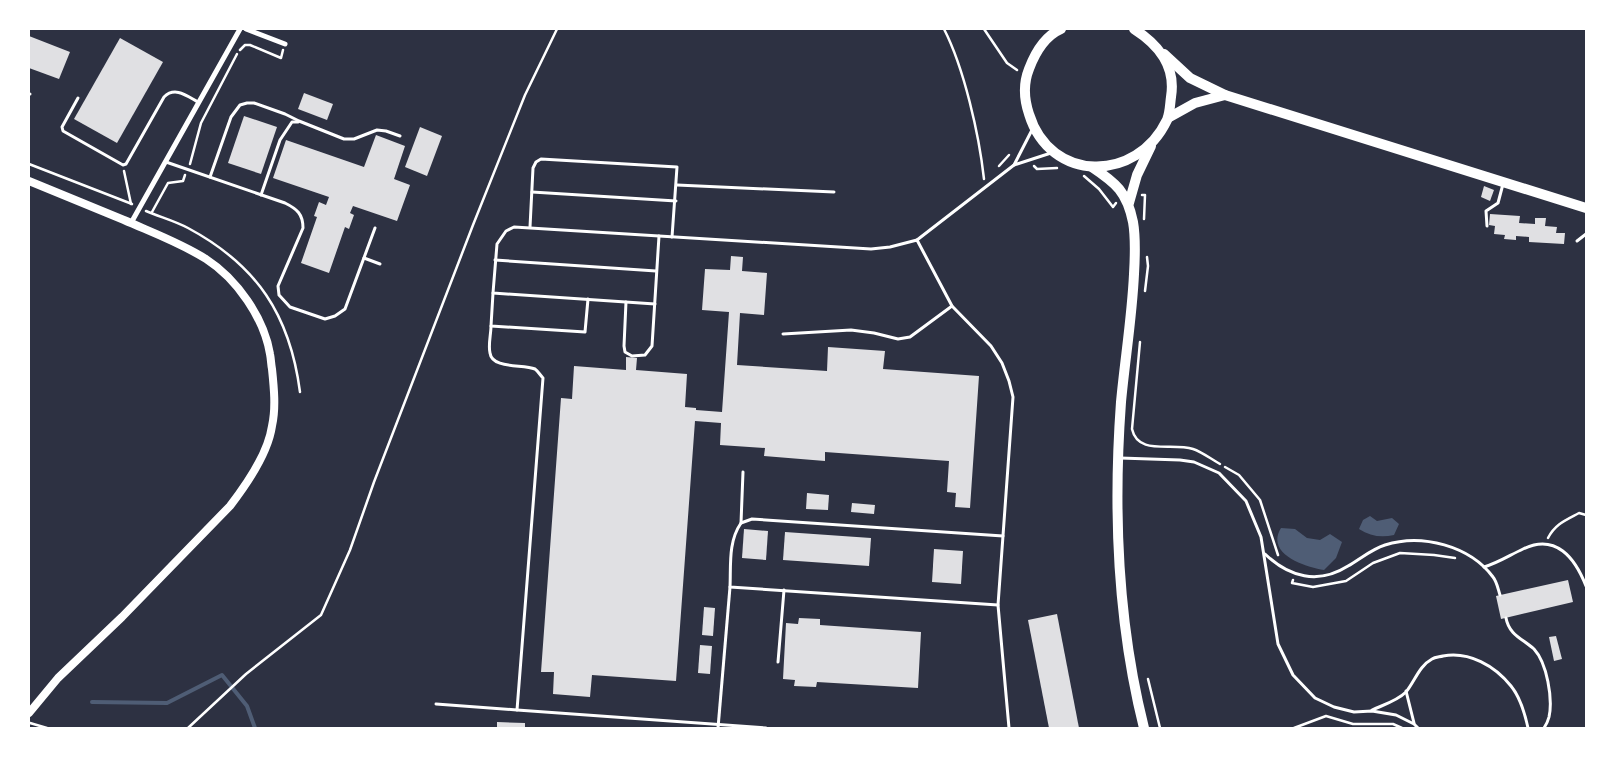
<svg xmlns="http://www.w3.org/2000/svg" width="1615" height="757" font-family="Karla,sans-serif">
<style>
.water{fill:#4f5d75}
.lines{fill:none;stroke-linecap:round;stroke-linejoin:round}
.stream{stroke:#4f5d75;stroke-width:4}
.building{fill:#e0e0e3}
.path{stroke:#fff;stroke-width:2.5}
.service{stroke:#fff;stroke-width:3}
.minor{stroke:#fff;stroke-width:5}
.tertiary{stroke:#fff;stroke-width:8}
.primary{stroke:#fff;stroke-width:10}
</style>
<rect width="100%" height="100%" fill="#2d3142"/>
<g class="water">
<path d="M1370 516 1377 521 1392 518 1399 524 1394 535C1381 538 1370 536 1359 529L1363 520Z"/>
<path d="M1281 528 1295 529 1307 538 1320 540 1330 534 1342 542 1336 558 1324 570C1305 567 1265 554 1281 528Z"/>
</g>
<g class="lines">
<path class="stream" d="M92 702 167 703 222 675 247 706 255 728"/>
</g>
<g class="building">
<path d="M29 36 70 52 59 79 29 68Z"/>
<path d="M120 38 163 62 117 143 74 119Z"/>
<path d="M304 93 333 104 327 120 298 109Z"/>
<path d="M244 116 277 127 261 174 228 163Z"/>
<path d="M420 127 442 136 427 176 405 167Z"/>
<path d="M376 135 405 146 394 179 410 185 397 221 353 206 350 213 354 215 349 229 345 227 329 273 301 263 317 217 314 216 319 202 326 205 329 197 273 178 286 140 364 167Z"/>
<path d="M1484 186 1494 190 1490 201 1481 197Z"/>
<path d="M1490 214 1520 216 1519 223 1535 224V218H1546L1545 226 1557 227 1556 233H1565L1564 244 1529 242V237L1516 236V240L1504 239 1505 235 1494 234 1495 226 1489 225Z"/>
<path d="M731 256 743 257 742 271 767 273 764 315 740 313 737 365 827 371 828 347 885 351 883 369 979 376 970 508 955 507 956 493 947 492 949 461 825 452V461L764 456 765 448 720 445 721 423 695 421 676 681 592 675 590 697 553 694 554 672H541L561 398 572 399 574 366 626 370V357L637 358 636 370 687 374 685 407 696 408V410L722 412 729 312 702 310 705 269 730 270Z"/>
<path d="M807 493 829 495 828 510 806 509Z"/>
<path d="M852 503 875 505 874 514 851 512Z"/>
<path d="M744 529 768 531 766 560 742 558Z"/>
<path d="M785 532 871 538 869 566 783 560Z"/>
<path d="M934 549 963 551 961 584 932 582Z"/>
<path d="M1568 580 1573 602 1501 619 1496 596Z"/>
<path d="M704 607 715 608 713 636 702 635Z"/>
<path d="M1057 614 1079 728H1049L1028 620Z"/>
<path d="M799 618 820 619V625L921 632 918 688 817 682 816 687 794 686 795 680 783 679 786 623 798 624Z"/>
<path d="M1556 636 1562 659 1554 661 1549 637Z"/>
<path d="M700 645 712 646 710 674 698 673Z"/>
<path d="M497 722 525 723V728H497Z"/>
</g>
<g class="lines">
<g class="path">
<path d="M944 29C964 68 979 134 984 179"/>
<path d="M984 29 1007 63 1017 70"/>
<path d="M240 50 245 45H250L281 58 283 50"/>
<path d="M29 164 132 204"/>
<path d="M190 164 201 123 237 54"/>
<path d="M999 166 1009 155"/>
<path d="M1034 166 1037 169 1057 168"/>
<path d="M124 171 131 204"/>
<path d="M1084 176 1099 189 1113 207 1116 203"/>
<path d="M1142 195H1145L1144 219"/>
<path d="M146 211C160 217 175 221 188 228 257 265 290 315 300 392"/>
<path d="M152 212 168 183 183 181 185 175"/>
<path d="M1145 291 1148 266 1147 257"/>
<path d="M1140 342 1132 429C1138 456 1172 442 1193 449 1202 452 1211 459 1220 464"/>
<path d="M1225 467 1239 475 1260 500 1278 555"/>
<path d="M1548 538C1555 524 1566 520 1579 513L1586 515"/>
<path d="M1293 580 1292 583 1313 587 1346 581 1373 563 1400 553 1434 555 1455 558"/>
<path d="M1148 679 1160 728"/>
<path d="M30 723 47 728"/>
<path d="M188 728 246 674 321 615 350 550 374 482 473 225 525 95 557 29"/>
<path d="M1294 728 1326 716 1353 724H1393L1402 728"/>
</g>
<g class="service">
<path d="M29 94H30"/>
<path d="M78 98 62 127 63 131 123 165 126 164 164 97C175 86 187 96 198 102"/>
<path d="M1033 128 1014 165 1051 153"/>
<path d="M166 162 285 203C297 209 303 214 303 228L278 286 279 295 290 307 325 319 335 316 345 309 375 228"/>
<path d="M210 177 231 117 240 105 247 103H254L285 114 299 121 344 139H354L377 130 386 131 400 136"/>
<path d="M677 185 834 192"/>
<path d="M532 192 676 201"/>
<path d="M261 195 280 140 292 122H298"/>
<path d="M1487 226 1486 211 1498 203 1503 184"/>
<path d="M530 227 533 168 536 162 541 159 677 167 672 237"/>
<path d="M917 240 1014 165"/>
<path d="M1577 241 1586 234"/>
<path d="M364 258 380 264"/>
<path d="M495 260 656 271"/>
<path d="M493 293 491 326 585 332 588 299"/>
<path d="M626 302 624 346 625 352 632 356 645 355 652 346 659 236"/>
<path d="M655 304 493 293 497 244 506 231 514 227 871 249 890 247 917 240 952 306 991 346 1002 363 1009 381 1013 397 998 605 1009 728"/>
<path d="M783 334 851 330 874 333 898 339 910 337 952 306"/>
<path d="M1120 458 1180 460 1194 462 1219 473 1246 501 1261 537 1278 644 1293 675 1315 698 1334 707 1354 712 1372 711 1396 715 1414 724 1418 728"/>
<path d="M743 472 741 523 752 519 1003 536"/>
<path d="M741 523C728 542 731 565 730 587L998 605"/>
<path d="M1265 554C1289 577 1318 585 1348 566 1360 559 1372 549 1385 545 1422 533 1470 546 1493 577 1497 582 1498 589 1500 595"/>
<path d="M1484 567C1498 563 1510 555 1523 549 1556 533 1575 558 1586 586"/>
<path d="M1506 618C1509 635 1523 639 1534 649 1547 663 1553 699 1549 717 1548 721 1546 725 1544 728"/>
<path d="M778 662 784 590"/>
<path d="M1406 691 1414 723"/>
<path d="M436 704 517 710 543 378C540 375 538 371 535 369 523 364 492 369 490 353 488 345 491 334 491 326"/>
<path d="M517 710 766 728"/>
<path d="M1372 710C1383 705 1397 701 1406 692 1415 681 1419 666 1432 659 1435 657 1440 657 1443 656 1469 651 1495 666 1511 686 1520 697 1525 714 1528 728"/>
<path d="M718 728 730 587"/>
</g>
<g class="minor">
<path d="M246 29 285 44"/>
<path d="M131 223 240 29"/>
</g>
<path class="tertiary" d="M29 181C60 194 92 207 124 220 151 232 181 243 206 259 237 279 264 318 270 354 271 359 271 364 272 369 274 388 276 408 272 426 268 454 247 484 230 506L122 617 58 678 29 713"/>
<g class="primary">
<path d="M1061 29C1045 36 1035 53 1029 69 1023 84 1024 99 1029 114 1050 183 1137 183 1167 120 1170 113 1170 104 1171 97 1176 66 1159 45 1134 29"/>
<path d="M1164 54 1190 78 1225 95 1586 208"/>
<path d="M1168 118 1195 103 1225 95"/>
<path d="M1092 167C1116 183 1127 192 1133 222 1136 239 1135 257 1134 274 1132 317 1125 359 1121 402 1113 512 1117 621 1144 728"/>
<path d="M1129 203 1137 175 1151 146"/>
</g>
</g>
<rect width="1615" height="757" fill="none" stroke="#ffffff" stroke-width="60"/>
</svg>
